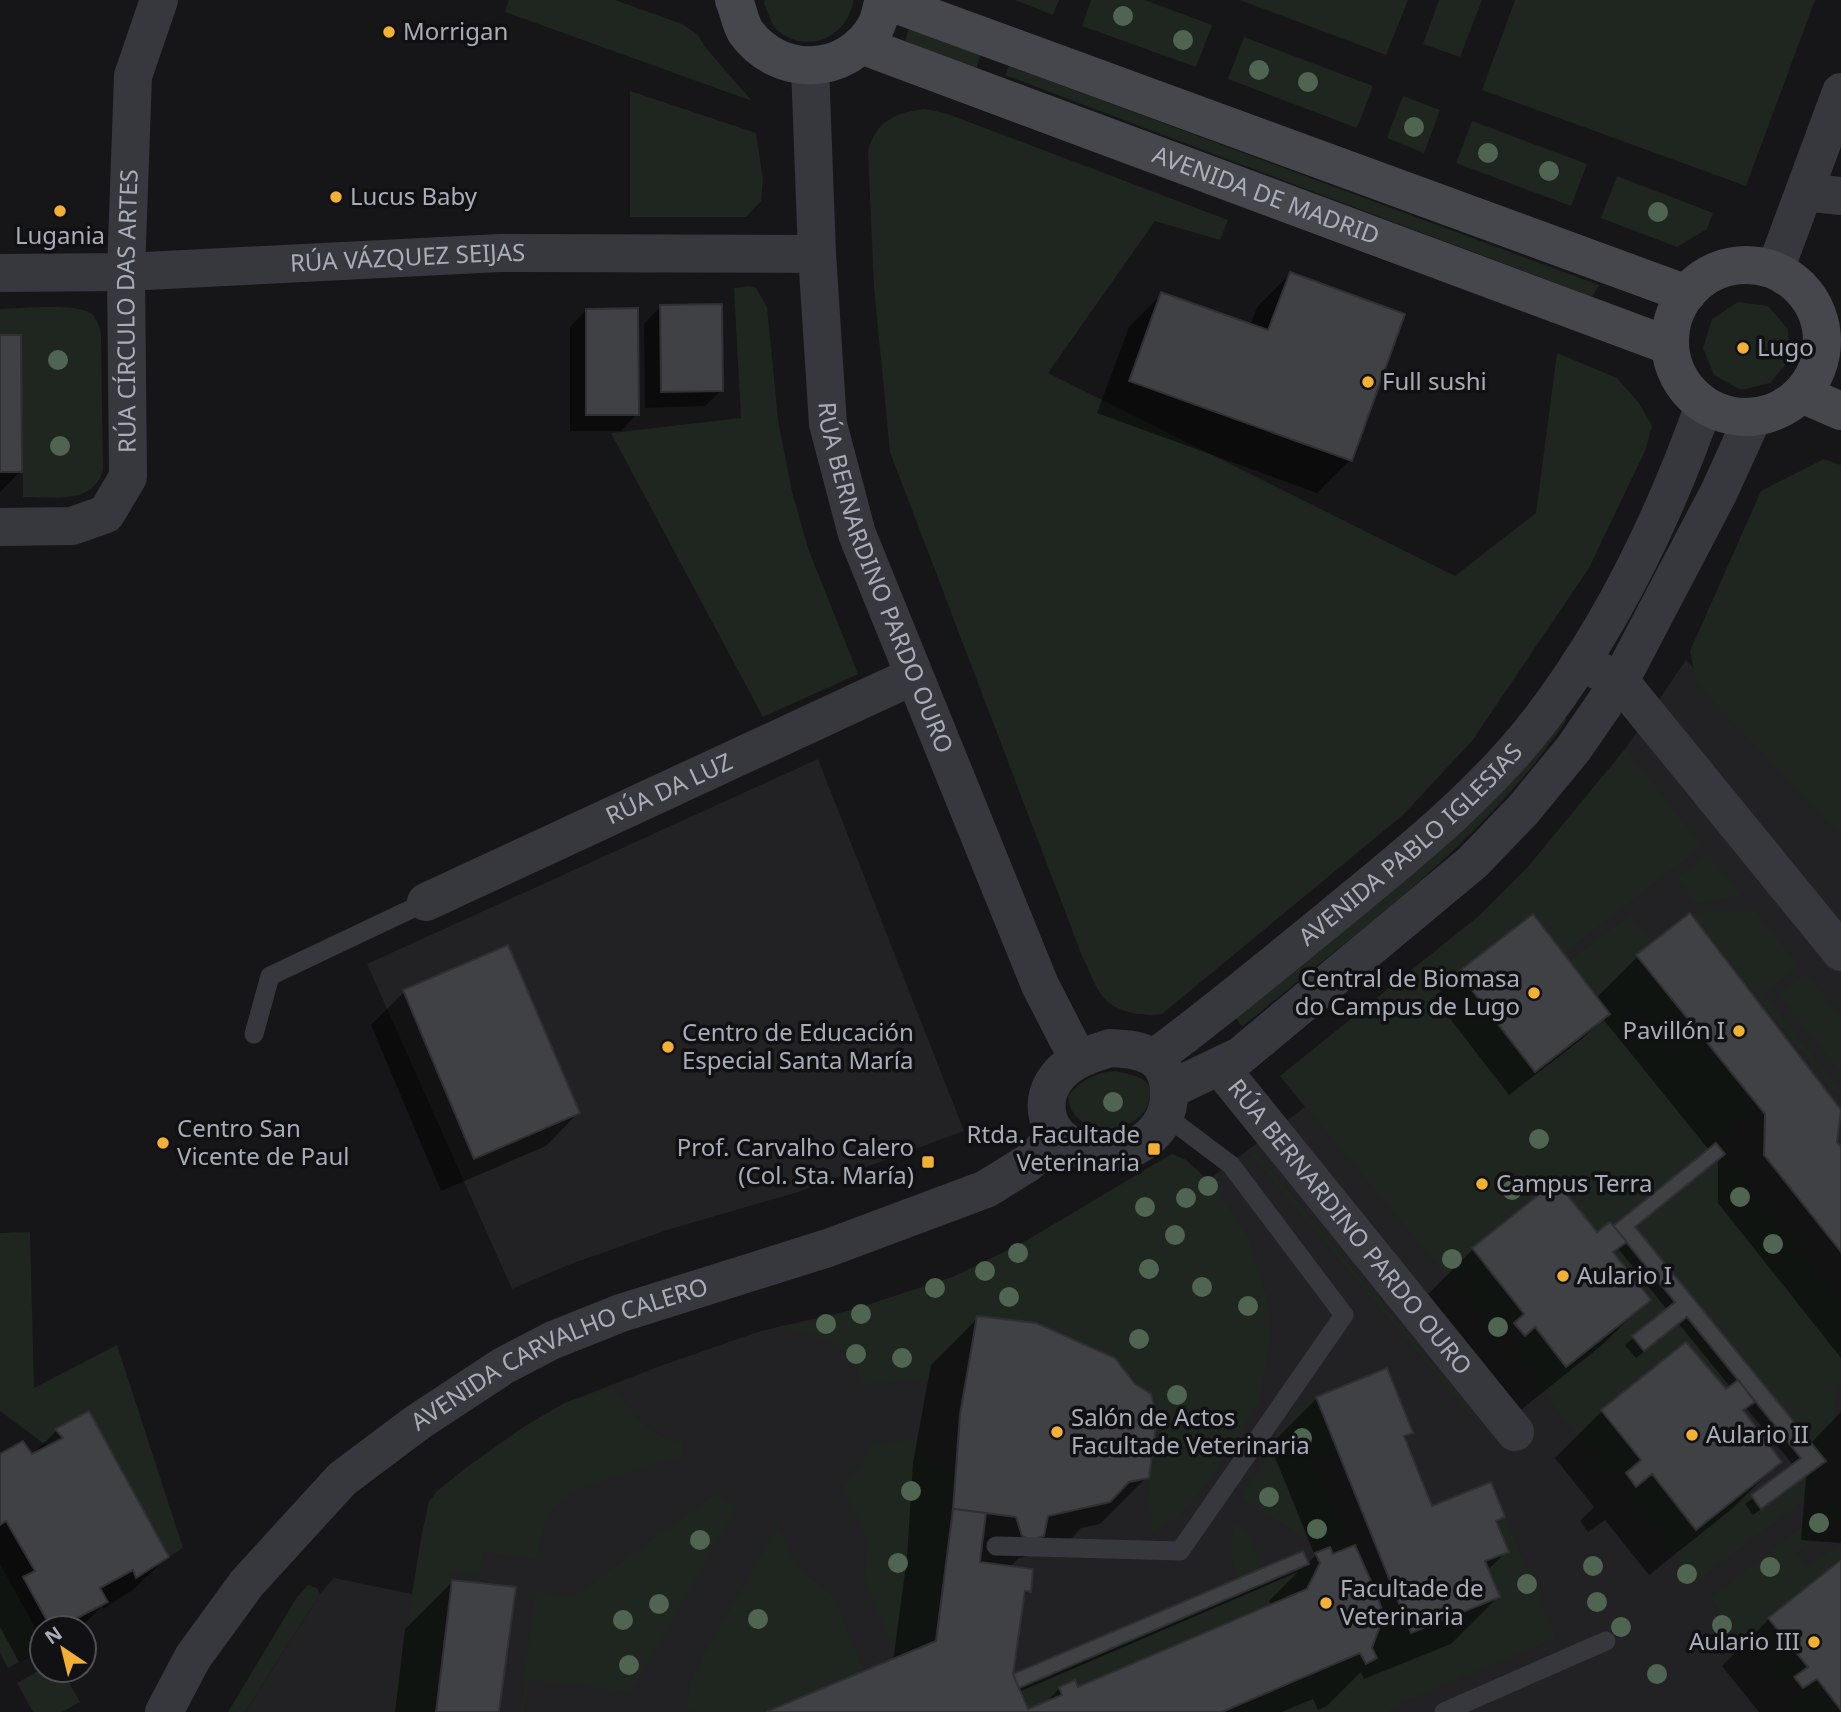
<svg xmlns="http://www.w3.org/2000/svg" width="1841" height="1712" font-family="'Noto Sans',sans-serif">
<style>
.built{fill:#222225}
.green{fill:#1e261f}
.shadow{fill:#0007;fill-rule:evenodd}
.building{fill:#404145;stroke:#303034;stroke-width:2}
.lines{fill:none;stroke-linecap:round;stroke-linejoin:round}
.lane{stroke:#37383d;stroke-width:19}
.street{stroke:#37383d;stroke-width:38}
.secondary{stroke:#45474d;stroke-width:38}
.tree{fill:#506452}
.poi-dot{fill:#f2b134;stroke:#111113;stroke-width:2.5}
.labels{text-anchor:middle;stroke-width:7;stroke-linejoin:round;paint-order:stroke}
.poi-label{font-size:24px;fill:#a8adb8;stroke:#111113;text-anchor:start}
.street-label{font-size:24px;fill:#a8adb8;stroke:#111113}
</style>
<rect width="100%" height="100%" fill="#161618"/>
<g class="built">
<path d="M1686 660 1841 821V1712H245L320 1594 334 1578 412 1594 429 1502 437 1491 525 1426 565 1403 660 1366 761 1331 852 1310 953 1277 1024 1242 1172 1154 1186 1160 1208 1180 1305 1107 1280 1076 1480 915 1527 868 1626 748Z"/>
<path d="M818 759 964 1131 798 1192 667 1230 568 1265 512 1289 367 964Z"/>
</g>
<g class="green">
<path d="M509 0H615L682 24 698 35 705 47 752 101 505 12Z"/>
<path d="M765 0H853C853 7 851 9 849 15 835 44 800 51 776 29 771 23 768 12 764 4Z"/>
<path d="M1015 0H1059L1053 15Z"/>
<path d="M1091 0H1145L1212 25 1196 67 1082 26Z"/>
<path d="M1240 0H1408L1386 55Z"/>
<path d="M1439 0H1482L1460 57 1423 44Z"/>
<path d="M1515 0H1815L1746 186 1482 90Z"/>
<path d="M909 28 981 53 976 70 905 41Z"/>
<path d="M1244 37 1373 86 1357 128 1228 79Z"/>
<path d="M1009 66 1599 285 1592 297 1005 75Z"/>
<path d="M630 91 756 133 763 180 761 201 746 217H630Z"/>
<path d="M1403 96 1440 110 1424 153 1387 138Z"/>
<path d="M925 109 945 113 1228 220 1220 240 1155 221 1048 373 1455 576 1536 513 1557 353 1617 378 1639 403 1652 426 1645 451 1589 568 1472 741 1403 815 1162 1014C1144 1017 1116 1013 1103 997 1094 986 1089 969 1082 956L890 452 874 287 868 151C876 121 896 112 925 109Z"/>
<path d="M1472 121 1587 164 1571 206 1456 163Z"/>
<path d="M1617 176 1713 213 1707 229 1677 247 1601 218Z"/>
<path d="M749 286 756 288 767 307 778 420 792 492 809 551 858 674 763 717 611 433 741 418 734 288Z"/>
<path d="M1738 302 1768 306 1788 329 1790 359 1770 383 1741 390 1714 375 1703 348 1712 319Z"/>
<path d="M0 309C20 309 79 302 93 315 98 321 100 328 101 335L103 469C95 505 52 497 23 497L21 336 0 335Z"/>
<path d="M1824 459 1841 465V837L1697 684 1690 651 1761 491Z"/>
<path d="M1560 715 1567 719C1486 842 1354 933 1242 1027L1236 1018Z"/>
<path d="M1626 748 1702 846 1561 956 1567 962 1631 914 1653 943 1637 956 1759 1107 1613 1226 1609 1222 1597 1232 1556 1181 1472 1248 1524 1314 1497 1337 1280 1076 1480 915 1527 868Z"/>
<path d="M1709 854 1741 896 1697 904 1677 878Z"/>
<path d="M1755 910 1799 966 1764 994 1841 1091 1837 1095 1690 913Z"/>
<path d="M1806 974 1841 1016V1072L1779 996Z"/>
<path d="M1115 1071C1131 1075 1153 1076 1150 1097 1144 1138 1070 1140 1068 1096 1080 1081 1095 1072 1115 1071Z"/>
<path d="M1248 1151 1259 1155 1475 1415 1472 1418Z"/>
<path d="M1172 1154 1186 1160 1214 1186 1248 1237 1267 1297 1271 1319 1270 1343 1259 1403 1207 1484 1180 1515 1152 1534 1149 1478 1157 1417 1151 1394 1135 1384 1115 1358 1036 1323 978 1316 973 1341C948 1342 935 1354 931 1379L861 1385C853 1335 817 1340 779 1326L805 1323 852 1310 953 1277 1024 1242Z"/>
<path d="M1725 1154 1841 1300V1384H1836L1832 1460 1826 1461 1635 1227Z"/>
<path d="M30 1232 34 1388 117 1345 183 1548 169 1557 89 1411 56 1428 63 1438 47 1446 0 1411V1233Z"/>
<path d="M1627 1242 1675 1302 1632 1336 1644 1351 1687 1317 1738 1380 1726 1389 1686 1342 1602 1409 1641 1460 1614 1483 1510 1350 1535 1327 1566 1366 1650 1299 1613 1252Z"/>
<path d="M612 1386C632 1412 648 1437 682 1442L684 1456C656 1465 574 1485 557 1504 544 1519 541 1541 536 1560L483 1552 479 1576 451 1572 431 1712H393L422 1533 429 1502 437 1491 467 1467 525 1426 565 1403Z"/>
<path d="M1316 1397 1339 1452 1318 1462 1355 1545 1333 1554 1330 1547 1307 1541 1241 1497 1297 1407Z"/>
<path d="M927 1438C931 1456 938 1466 955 1473L936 1641 898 1657 864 1582 867 1540 843 1486 859 1466 872 1443Z"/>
<path d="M1810 1473 1821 1487 1696 1582 1626 1496 1652 1474 1747 1489 1761 1509Z"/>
<path d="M717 1493 737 1507 631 1692 529 1680 524 1712H520L535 1591 567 1595 587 1589 614 1567Z"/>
<path d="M1835 1501 1841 1509V1517L1796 1552 1808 1567 1841 1542V1560L1768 1617 1808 1667 1781 1687 1710 1598Z"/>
<path d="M1505 1517 1557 1638 1404 1702 1388 1712H1222L1360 1653 1366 1664 1377 1659 1372 1648 1384 1615 1374 1588 1390 1581 1411 1633 1499 1597 1485 1561 1509 1552 1496 1521Z"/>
<path d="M1235 1524 1247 1530 1262 1568 1238 1578C1231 1561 1229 1542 1235 1524Z"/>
<path d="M778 1526 796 1566 834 1596 864 1671 766 1712H695L686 1709 690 1683 705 1652Z"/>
<path d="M1320 1563 1307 1589 1078 1687 1075 1680 1059 1687 1062 1695 1028 1709 1019 1688 1309 1564Z"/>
<path d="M0 1564 42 1640V1649L8 1668 0 1653Z"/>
<path d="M308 1585 317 1588 320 1594 245 1712H228L297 1597Z"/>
<path d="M42 1669 62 1670 80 1702 62 1712H33L17 1683Z"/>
<path d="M1817 1679 1841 1710V1712H1800L1790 1699Z"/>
</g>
<g class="shadow">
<path d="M1290 274 1350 460 1317 493 1097 413 1129 327 1162 294 1250 326 1257 307Z"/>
<path d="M660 307 722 390 705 406 645 408 644 324Z"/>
<path d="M586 310 637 414 621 431H570V327Z"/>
<path d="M0 337 21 471 0 492Z"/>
<path d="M1690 916 1841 1113 1835 1142 1841 1150V1358L1718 1203V1158L1634 1227 1810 1444 1841 1412V1543L1801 1540 1806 1476 1753 1515 1745 1504 1794 1466 1746 1408 1742 1412 1780 1461 1733 1508 1649 1575 1605 1520 1588 1532 1580 1521 1594 1507 1555 1458 1602 1411 1726 1391 1731 1388 1679 1324 1636 1358 1625 1345 1667 1310 1618 1248 1612 1254 1648 1300 1601 1346 1518 1412 1426 1296 1473 1249 1556 1183 1596 1235 1613 1228 1709 1150 1603 1019 1583 1038 1509 1095 1434 998 1459 974 1532 917 1596 998 1637 957Z"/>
<path d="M508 947 578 1113 546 1146 441 1191 371 1025 404 992Z"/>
<path d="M978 1318 1147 1477 1100 1524 1081 1528 1061 1549 1019 1558 1009 1568 1029 1591 1022 1599 1011 1677 1302 1553 1307 1564 1315 1556 1270 1445 1317 1398 1411 1432 1404 1439 1431 1508 1503 1517 1496 1524 1507 1551 1487 1571 1498 1597 1451 1644 1364 1679 1361 1672 1328 1705 1318 1710 1313 1699 1282 1712H771L893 1661 907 1558 913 1462 931 1365ZM1298 1572 1269 1601 1272 1606 1077 1689 1060 1688 1044 1704 1027 1712 1019 1692Z"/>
<path d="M57 1430 167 1557 134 1589 103 1609 102 1606 80 1628H42V1651L19 1662 0 1627V1456H31Z"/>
<path d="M1841 1562V1712H1759L1722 1666 1769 1619Z"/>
<path d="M452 1582 498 1712H395L405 1629Z"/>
</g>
<g class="building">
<path d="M1290 272 1405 314 1352 461 1129 381 1161 292 1268 330Z"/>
<path d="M722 304 723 391 661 392 660 305Z"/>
<path d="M638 308 639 415H586V309Z"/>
<path d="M0 335H21L22 472H0Z"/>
<path d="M1690 913 1841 1110 1837 1142 1841 1147V1252L1764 1155 1765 1114 1636 955Z"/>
<path d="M1533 914 1610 1014 1535 1072 1458 972Z"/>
<path d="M508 945 580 1113 474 1159 403 990Z"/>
<path d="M1716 1143 1725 1154 1635 1227 1826 1461 1761 1509 1751 1495 1801 1458 1687 1317 1644 1351 1632 1336 1675 1302 1613 1226Z"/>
<path d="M1556 1181 1597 1232 1610 1222 1627 1242 1613 1252 1651 1300 1566 1367 1535 1327 1525 1336 1514 1323 1524 1314 1472 1248Z"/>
<path d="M977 1316 1036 1323 1115 1358 1135 1384 1151 1394 1157 1417 1149 1478 1129 1482 1110 1502 1048 1516 1044 1536 1032 1540 1022 1536 1016 1517 953 1509 960 1414Z"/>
<path d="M1686 1342 1726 1389 1738 1380 1746 1390 1755 1402 1743 1410 1782 1462 1696 1530 1652 1474 1636 1487 1626 1473 1641 1460 1601 1410Z"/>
<path d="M1387 1368 1413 1433 1404 1436 1432 1506 1491 1482 1505 1517 1496 1521 1509 1552 1485 1561 1500 1597 1411 1633 1316 1397Z"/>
<path d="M89 1411 169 1557 136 1578 133 1570 100 1588 108 1602 58 1628H51L23 1577 35 1571 6 1521 0 1525V1454L23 1441 32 1454 63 1438 55 1429Z"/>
<path d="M953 1509 986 1513 980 1562 1033 1569 1031 1592 1025 1591 1013 1674 1028 1709 1062 1695 1059 1687 1075 1680 1078 1687 1307 1589 1320 1563 1315 1553 1330 1547 1333 1554 1355 1545 1374 1588 1384 1615 1372 1648 1377 1658 1366 1664 1360 1653 1222 1712H766L936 1641Z"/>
<path d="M1303 1551 1309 1564 1019 1688 1013 1674Z"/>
<path d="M1841 1560V1710L1817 1679 1803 1688 1794 1677 1808 1667 1768 1618Z"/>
<path d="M452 1580 516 1587 499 1712H436Z"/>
</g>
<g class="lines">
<g class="lane">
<path d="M254 1034 270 976 426 902"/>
<path d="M996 1546 1180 1551 1344 1315 1231 1165 1166 1116"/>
<path d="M1444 1712 1606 1641"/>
</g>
<g class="street">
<path id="s1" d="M810 66 817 254 828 424 857 534 1040 985 1078 1059"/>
<path d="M1804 192 1841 196"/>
<path d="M1775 270 1841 92"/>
<path id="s2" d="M0 273 126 272 500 253 817 254"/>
<path id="s3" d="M0 527 72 526 106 514 128 477 126 272 133 76 159 0"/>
<path d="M1597 670 1620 681 1841 952"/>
<path id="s4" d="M426 902 913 676"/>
<path d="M1110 1048C1125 1049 1138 1049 1152 1057 1161 1062 1166 1072 1168 1082 1178 1133 1123 1168 1077 1148 1041 1133 1036 1092 1067 1067 1079 1057 1095 1053 1110 1048Z"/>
<path id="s5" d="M1154 1058C1214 1014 1271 966 1329 919 1404 857 1481 797 1541 719 1612 626 1665 515 1704 405"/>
<path id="s6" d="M1220 1067 1515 1432"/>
<path d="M1169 1090 1240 1056 1473 862 1523 810 1574 748 1620 681 1719 492 1753 417"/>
<path id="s7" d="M164 1712 193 1657 247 1583 342 1479 418 1422 503 1366 553 1340 621 1313 828 1248 986 1189 1028 1163 1058 1136"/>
</g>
<g class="secondary">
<path d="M734 0C738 9 740 22 745 31 778 78 847 77 876 26 880 18 881 8 884 0L1687 294"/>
<path id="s8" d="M861 45 1670 346"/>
<circle cx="1746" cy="341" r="76"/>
<path d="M1802 394 1841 411"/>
</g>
</g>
<g class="tree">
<circle cx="1123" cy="16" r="10"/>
<circle cx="1183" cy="40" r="10"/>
<circle cx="1259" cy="70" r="10"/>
<circle cx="1308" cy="82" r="10"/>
<circle cx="1414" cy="127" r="10"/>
<circle cx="1488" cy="153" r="10"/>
<circle cx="1549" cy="171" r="10"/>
<circle cx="1658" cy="212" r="10"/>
<circle cx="58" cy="360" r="10"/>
<circle cx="60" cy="446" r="10"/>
<circle cx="1113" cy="1102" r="10"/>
<circle cx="1539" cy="1139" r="10"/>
<circle cx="1208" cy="1186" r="10"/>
<circle cx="1512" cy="1190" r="10"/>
<circle cx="1740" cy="1197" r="10"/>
<circle cx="1186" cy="1198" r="10"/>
<circle cx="1145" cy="1207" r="10"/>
<circle cx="1175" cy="1235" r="10"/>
<circle cx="1773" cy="1244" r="10"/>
<circle cx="1018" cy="1253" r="10"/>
<circle cx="1452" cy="1259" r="10"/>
<circle cx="1149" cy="1269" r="10"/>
<circle cx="985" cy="1271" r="10"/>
<circle cx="1202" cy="1287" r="10"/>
<circle cx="935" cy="1288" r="10"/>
<circle cx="1009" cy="1297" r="10"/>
<circle cx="1248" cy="1306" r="10"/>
<circle cx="861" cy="1314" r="10"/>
<circle cx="826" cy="1324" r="10"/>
<circle cx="1498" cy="1327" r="10"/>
<circle cx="1139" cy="1339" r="10"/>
<circle cx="856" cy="1354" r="10"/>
<circle cx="902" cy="1358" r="10"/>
<circle cx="1177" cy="1395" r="10"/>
<circle cx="1302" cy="1438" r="10"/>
<circle cx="911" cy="1491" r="10"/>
<circle cx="1269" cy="1497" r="10"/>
<circle cx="1819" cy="1523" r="10"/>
<circle cx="1317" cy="1529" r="10"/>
<circle cx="700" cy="1540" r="10"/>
<circle cx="898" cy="1563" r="10"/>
<circle cx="1593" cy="1566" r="10"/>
<circle cx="1770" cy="1567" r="10"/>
<circle cx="1687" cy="1574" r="10"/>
<circle cx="1527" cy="1584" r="10"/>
<circle cx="1597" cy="1602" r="10"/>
<circle cx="659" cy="1604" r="10"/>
<circle cx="758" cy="1619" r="10"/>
<circle cx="623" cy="1620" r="10"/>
<circle cx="1722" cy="1625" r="10"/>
<circle cx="1621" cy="1627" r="10"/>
<circle cx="629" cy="1665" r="10"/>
<circle cx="1657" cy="1674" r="10"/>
</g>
<g class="poi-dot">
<circle cx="389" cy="32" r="7"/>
<circle cx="336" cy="197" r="7"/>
<circle cx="60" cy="211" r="7"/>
<circle cx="1743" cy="348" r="7"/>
<circle cx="1368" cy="382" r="7"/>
<circle cx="1534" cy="993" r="7"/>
<circle cx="1739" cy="1031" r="7"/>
<circle cx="668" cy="1047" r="7"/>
<circle cx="163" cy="1143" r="7"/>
<rect x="1147" y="1142" width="14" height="14" rx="3.5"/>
<rect x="921" y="1155" width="14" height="14" rx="3.5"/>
<circle cx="1482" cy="1184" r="7"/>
<circle cx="1563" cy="1276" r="7"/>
<circle cx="1057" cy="1432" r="7"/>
<circle cx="1692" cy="1435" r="7"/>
<circle cx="1326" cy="1603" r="7"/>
<circle cx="1814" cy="1642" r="7"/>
</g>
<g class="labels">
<g class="poi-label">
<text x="403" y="40">Morrigan</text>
<text x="350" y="205">Lucus Baby</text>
<text x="60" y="244" text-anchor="middle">Lugania</text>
<text x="1757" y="356">Lugo</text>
<text x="1382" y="390">Full sushi</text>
<text x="1520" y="987" text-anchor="end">Central de Biomasa<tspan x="1520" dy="28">do Campus de Lugo</tspan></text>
<text x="1725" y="1039" text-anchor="end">Pavillón I</text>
<text x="682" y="1041">Centro de Educación<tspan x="682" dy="28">Especial Santa María</tspan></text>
<text x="177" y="1137">Centro San<tspan x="177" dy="28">Vicente de Paul</tspan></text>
<text x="1140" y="1143" text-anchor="end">Rtda. Facultade<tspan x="1140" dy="28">Veterinaria</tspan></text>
<text x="914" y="1156" text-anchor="end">Prof. Carvalho Calero<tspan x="914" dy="28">(Col. Sta. María)</tspan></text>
<text x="1496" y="1192">Campus Terra</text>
<text x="1577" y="1284">Aulario I</text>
<text x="1071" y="1426">Salón de Actos<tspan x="1071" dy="28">Facultade Veterinaria</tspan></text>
<text x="1706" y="1443">Aulario II</text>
<text x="1340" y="1597">Facultade de<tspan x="1340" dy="28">Veterinaria</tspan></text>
<text x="1800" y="1650" text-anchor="end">Aulario III</text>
</g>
<g class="street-label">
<text dy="8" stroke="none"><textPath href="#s8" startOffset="432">AVENIDA DE MADRID</textPath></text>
<text dy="8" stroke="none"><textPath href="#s2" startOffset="408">RÚA VÁZQUEZ SEIJAS</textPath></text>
<text dy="8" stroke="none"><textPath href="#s3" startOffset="317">RÚA CÍRCULO DAS ARTES</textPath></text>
<text dy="8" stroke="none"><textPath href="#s1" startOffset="522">RÚA BERNARDINO PARDO OURO</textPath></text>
<text dy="8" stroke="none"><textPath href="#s4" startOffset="268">RÚA DA LUZ</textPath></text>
<text dy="8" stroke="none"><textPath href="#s5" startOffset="334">AVENIDA PABLO IGLESIAS</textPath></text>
<text dy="8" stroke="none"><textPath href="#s6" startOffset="206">RÚA BERNARDINO PARDO OURO</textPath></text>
<text dy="8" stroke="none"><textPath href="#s7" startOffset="548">AVENIDA CARVALHO CALERO</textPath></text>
</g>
</g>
<g transform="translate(63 1649) rotate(325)"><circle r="33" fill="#111113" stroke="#4d4f55" stroke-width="2"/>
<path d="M0-5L12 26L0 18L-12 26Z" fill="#f2b134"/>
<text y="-10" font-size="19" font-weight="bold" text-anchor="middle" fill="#a8adb8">N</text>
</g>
</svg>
